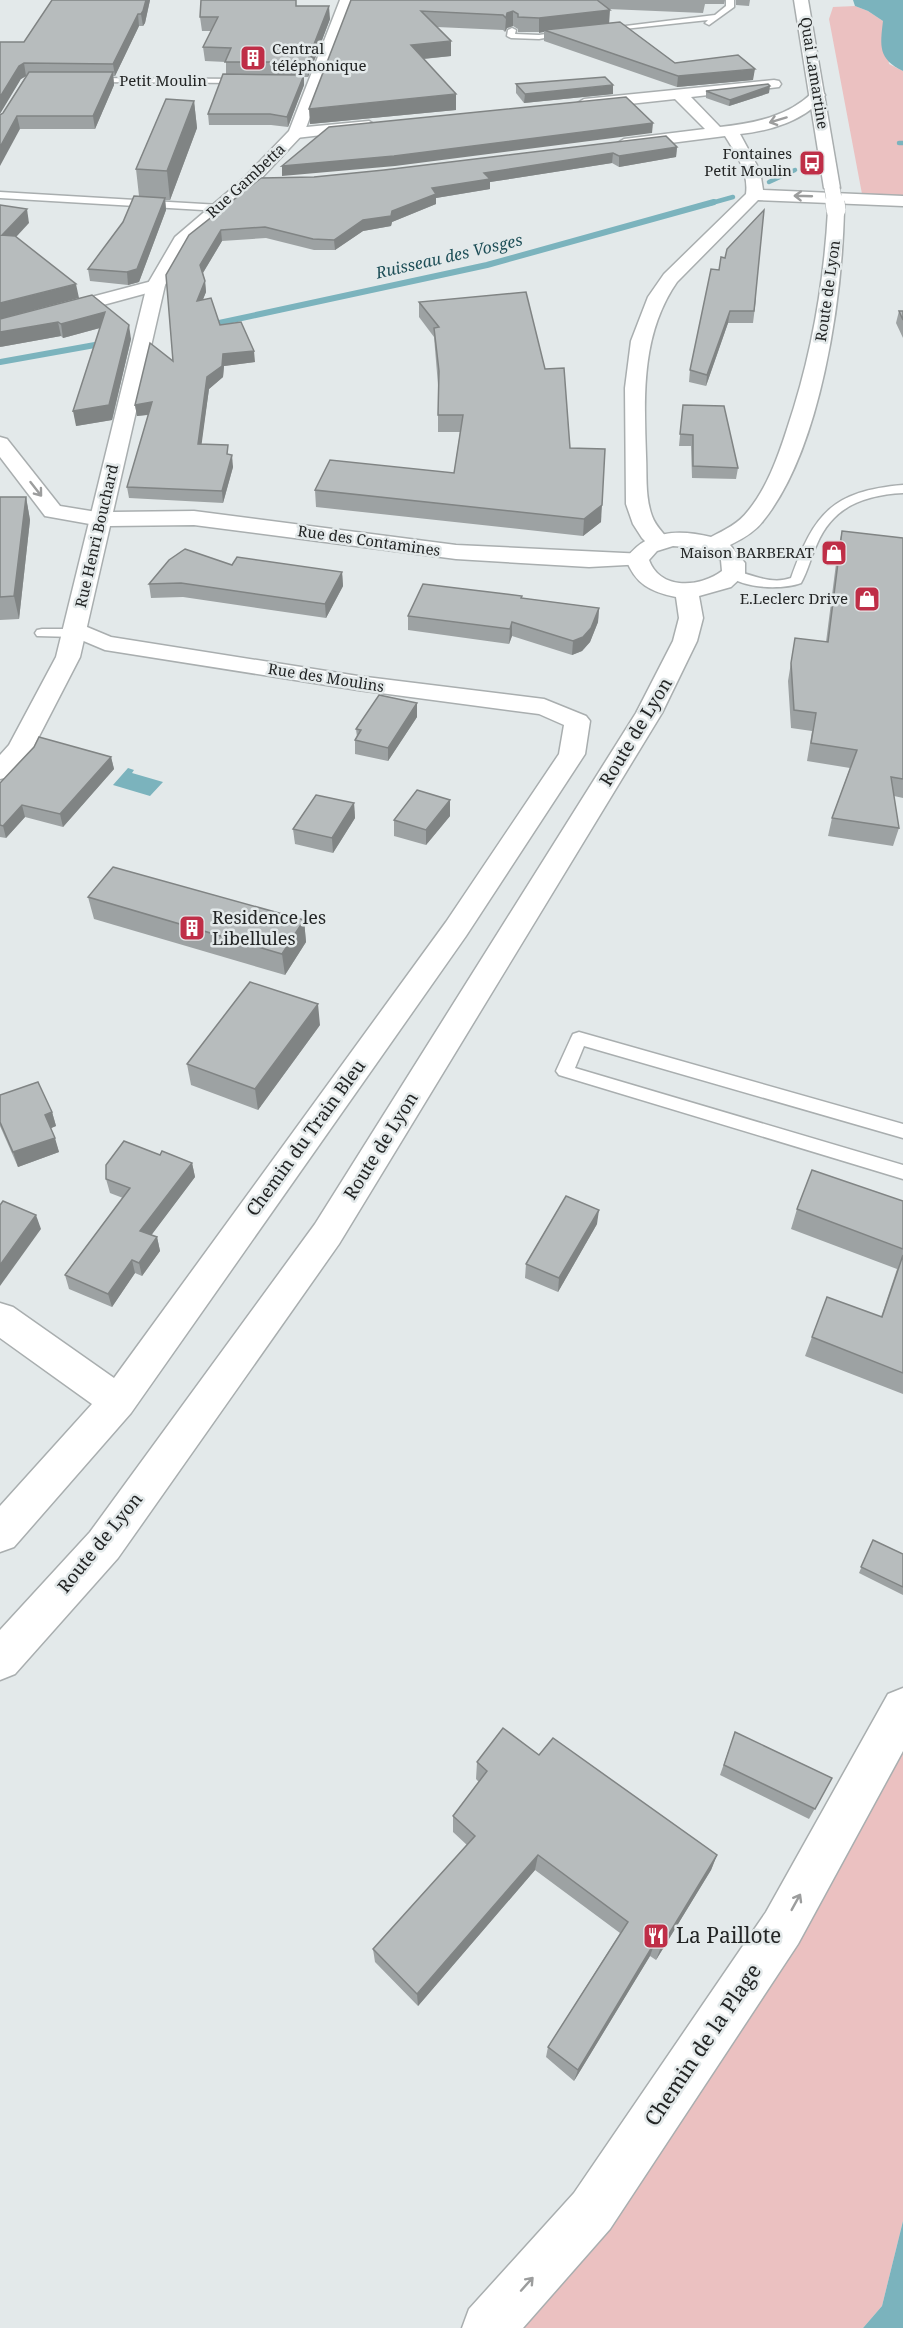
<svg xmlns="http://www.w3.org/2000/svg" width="903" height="2328" font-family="'Noto Serif',serif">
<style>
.green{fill:#ebc1c1}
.water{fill:#7bb3bd}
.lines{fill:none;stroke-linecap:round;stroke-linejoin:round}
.stream-far1{stroke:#7bb3bd;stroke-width:4.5}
.stream{stroke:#7bb3bd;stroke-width:6}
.service-casing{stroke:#a9aeaf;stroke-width:3}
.minor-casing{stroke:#a9aeaf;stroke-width:3}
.tertiary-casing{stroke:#a9aeaf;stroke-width:3}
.primary-casing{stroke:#a9aeaf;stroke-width:3}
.service{fill:#fff;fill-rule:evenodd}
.minor{fill:#fff;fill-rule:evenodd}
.tertiary{fill:#fff;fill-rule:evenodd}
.primary{fill:#fff;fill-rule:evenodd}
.primary-bridge-far1-casing{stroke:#a9aeaf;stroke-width:16;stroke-linecap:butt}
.primary-bridge-casing{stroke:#a9aeaf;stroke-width:20;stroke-linecap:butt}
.primary-bridge-far1{stroke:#fff;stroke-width:15}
.primary-bridge{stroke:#fff;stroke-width:19}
.wall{fill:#9da2a3}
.shaded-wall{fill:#808484}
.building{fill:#b7bcbd;stroke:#808484;stroke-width:1.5}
.oneway{stroke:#9c9d9d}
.labels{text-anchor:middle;stroke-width:5;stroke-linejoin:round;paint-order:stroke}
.far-poi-label{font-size:15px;fill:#232525;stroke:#e3e9ea;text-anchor:end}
.far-street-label{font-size:15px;fill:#232525;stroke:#e3e9ea}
.far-water-label{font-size:16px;font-style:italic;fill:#1d4e57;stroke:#e3e9ea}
.street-label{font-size:18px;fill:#232525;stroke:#e3e9ea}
.poi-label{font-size:18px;fill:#232525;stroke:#e3e9ea;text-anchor:start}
.near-poi-label{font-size:21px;fill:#232525;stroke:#e3e9ea;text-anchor:start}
.near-street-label{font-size:21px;fill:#232525;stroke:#e3e9ea}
</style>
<rect width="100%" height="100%" fill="#e3e9ea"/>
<g class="green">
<path d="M855 6 868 11 883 21 889 64 903 71V196L862 194 829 19 833 7Z"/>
<path d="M903 1733V2221L882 2306 863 2328H511Z"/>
</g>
<g class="water">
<path d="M853 0H903V71C878 59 880 46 883 21L868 11 855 6Z"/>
<path d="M128 768 134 770 132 773 163 782 150 796 113 785Z"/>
<path d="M903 2221V2328H863L882 2306Z"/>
</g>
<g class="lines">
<g class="stream-far1">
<path d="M899 143H903"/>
<path d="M769 182 795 170"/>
<path d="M708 204 733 197"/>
</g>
<g class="stream">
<path d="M205 326 487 265 714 202"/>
<path d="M0 362 106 343"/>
</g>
<g class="service-casing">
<g id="service">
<path d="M726 0H734V7L709 25 705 23 708 20 605 31 601 29 715 15 726 6Z"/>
<path d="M512 28 516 30 515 34 539 35 568 31 572 33 539 39 511 38 507 36 508 30Z"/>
<path d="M87 78 245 79 249 81 245 83 90 82 86 80Z"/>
<path d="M0 192 220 205 225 208 220 211 0 198Z"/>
<path d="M903 485V493C865 495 833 506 817 544 811 556 808 571 801 583 782 590 742 589 727 574L733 570C752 575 772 585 791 578 814 513 833 491 903 485Z"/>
<path d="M42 629H74L81 633 74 637 37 636 35 633 37 630Z"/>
<path d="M579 1032 903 1124V1138L584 1046 575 1068 903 1165V1179L559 1075 556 1071 571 1038 573 1034Z"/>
</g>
</g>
<g class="minor-casing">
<g id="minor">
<path d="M774 80 779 81 781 84 779 87 691 97 720 127C754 123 788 117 813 92H823L825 95C807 120 770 131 740 134L760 171 763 190 903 196V206L758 200 677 282C641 334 644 395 646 456 647 476 645 497 652 516 656 527 664 533 670 542L667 547 659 549 651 547 642 538 633 524 626 504 625 388 631 341 648 297 664 274 746 194C749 172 736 154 725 136L624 149 618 147 616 144 624 139 705 129 675 99 584 109 576 104 584 99Z"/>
<path d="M369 121 377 126 374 129 296 138 288 133 296 128Z"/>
<path d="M156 280 162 281 165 285 162 289 0 333V321Z"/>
<path d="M0 437 7 439 60 506 109 514 112 519 109 524 101 526 45 516 0 457Z"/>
<path d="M75 622 111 637 358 676 544 699 586 716 590 721 585 754 466 936 131 1413 14 1547 0 1552V1506L92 1404 0 1338V1303L13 1307 114 1378 446 922 559 754 564 725 539 714 358 690 105 650 67 634 63 629 67 624Z"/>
<path d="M903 1688V1751L798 1944 610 2229 523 2328H462L469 2309 574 2193 766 1912 888 1694Z"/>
</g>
</g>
<g class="tertiary-casing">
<path id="tertiary" d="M340 0H354L304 133 255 185 188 244 165 285 113 512 194 511 456 545 645 554 648 559 645 564 589 567 456 559 194 525 110 526 80 657 33 748 9 777 0 779V755L9 745 56 657 147 285 175 237 243 179 289 131Z"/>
</g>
<g class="primary-casing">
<g id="primary">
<path d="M794 0H808L840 188 832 193 824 188Z"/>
<path d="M836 205 844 210C842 299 821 450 763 521 755 532 742 539 730 545L745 563V574L731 587 699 596 703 618 697 641 662 713 339 1244 118 1558 15 1674 0 1680V1630L90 1532 315 1224 636 713 673 641 679 618 676 597C651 592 635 584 626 559 646 530 679 529 711 537 725 530 739 523 748 511 767 488 778 457 787 429 811 358 824 285 828 210ZM673 546 700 548 721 560 722 571C699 588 660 590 649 560L657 551Z"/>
</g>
</g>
<use href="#service" class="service"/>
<use href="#minor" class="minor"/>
<use href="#tertiary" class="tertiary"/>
<use href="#primary" class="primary"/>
<g class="primary-bridge-far1-casing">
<path id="primary-bridge-far1" d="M832 188 835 204"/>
</g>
<g class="primary-bridge-casing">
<path id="primary-bridge" d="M835 202 836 210"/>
</g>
<use href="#primary-bridge-far1" class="primary-bridge-far1"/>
<use href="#primary-bridge" class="primary-bridge"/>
</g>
<g class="wall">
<path d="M52 0H150L145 23 143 26H139L115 76H113L114 85 95 129H20L3 113 26 76 21 79 24 42Z"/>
<path d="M351 0H725L724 4H705L703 13 608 9 609 23 675 63 753 80 677 87 544 41V32H518V29L513 26 507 28 505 32 503 30 437 27 451 56 424 59 456 110 310 124Z"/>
<path d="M736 0H750L749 6 736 5Z"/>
<path d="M296 6 330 19 308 77H304V85L288 127 271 125H209L208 114 226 74V62L205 61 203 47 211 31H202L200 17Z"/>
<path d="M516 84 613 94 524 103 516 93Z"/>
<path d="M706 91 769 93 729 106 706 98Z"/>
<path d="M194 101 197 128 170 200H165L166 210 139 282 128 285 90 281 88 269 123 222 139 196 136 169Z"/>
<path d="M677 147 676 157 619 167 612 163 490 182V189L436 198V204L392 222 391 226 363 231 335 250H314L266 238 222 241 203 273 205 281 206 292 203 299 220 325 255 362 224 366 223 377 209 389 201 444 229 455 233 467 223 503 129 498 127 487 148 415 137 416 135 405 173 361 189 235 314 177Z"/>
<path d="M711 269 756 299 753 323H728L706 386 689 382 690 370Z"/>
<path d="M92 295 131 339 112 420 76 426 100 328 63 338 61 336 0 347Z"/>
<path d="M419 302 545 369 570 448 601 522 583 536 316 507 315 490 454 473 460 432H438V385L434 337 419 317Z"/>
<path d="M899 311H903V338L896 323Z"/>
<path d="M683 405 738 468 736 479 692 478 691 446H679Z"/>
<path d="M0 497H26L30 520 19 619 0 620Z"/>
<path d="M842 531 903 538V798L894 796 899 828 893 846 828 836 832 818 850 768 807 761 812 731 791 728 788 681 795 638 826 642 838 548Z"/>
<path d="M232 565 342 572 343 586 326 618 183 597 151 598 149 584Z"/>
<path d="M522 596V598L599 608 598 622 590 642 582 651 572 655 512 636 509 644 408 630V616Z"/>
<path d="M417 703V717L388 761 355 754V740L357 737 356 729Z"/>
<path d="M111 757 114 769 63 827 25 817 6 838 0 837V783Z"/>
<path d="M450 800V816L426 845 394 836V820Z"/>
<path d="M354 803 355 818 333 853 295 844 293 829Z"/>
<path d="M88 897 304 920 306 942 285 975 94 919Z"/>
<path d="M320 1025 258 1110 191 1085 187 1064Z"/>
<path d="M0 1095 52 1112 56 1126 51 1128 59 1152 18 1167 0 1126Z"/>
<path d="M160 1155 192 1163 195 1177 151 1235 157 1237 160 1251 142 1276 135 1273 112 1307 69 1289 65 1275 123 1198 110 1193 106 1179Z"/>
<path d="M903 1201V1394L805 1356 812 1337 881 1317 897 1269 791 1229 797 1209Z"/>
<path d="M597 1224 558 1292 525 1278 526 1264Z"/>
<path d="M873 1540 903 1554V1595L859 1573Z"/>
<path d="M735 1732 832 1778 809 1819 720 1775Z"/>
<path d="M539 1755 717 1855 711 1870 656 1960 650 1956 574 2081 546 2057 548 2047 620 1933 535 1870 418 2006 375 1962 373 1949 467 1845 453 1832V1816L479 1782 476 1779 477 1762Z"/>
</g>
<g class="shaded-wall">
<path d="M146 0H150L145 23 143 26 141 14Z"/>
<path d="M329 6 330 19 308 77 307 62Z"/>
<path d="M610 10 609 25 544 30V32L539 33V18Z"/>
<path d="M513 11V26L507 28 505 32 506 18 507 13Z"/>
<path d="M138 14 139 26 115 76 113 64Z"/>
<path d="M451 41V56L411 60V45Z"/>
<path d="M24 63 26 76 21 79 0 114V97L19 66Z"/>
<path d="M755 69 753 80 677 87 678 76Z"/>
<path d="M113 72 114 85 95 129 93 116Z"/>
<path d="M304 75V85L288 127 287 117Z"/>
<path d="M613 85V94L524 103 525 94Z"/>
<path d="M770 86 769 93 729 106 730 100Z"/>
<path d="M456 94V110L310 124 309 109Z"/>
<path d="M194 101 197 128 170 200 167 171Z"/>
<path d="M17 116 20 129 0 166V147Z"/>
<path d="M653 123 652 133 395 166 282 176V166Z"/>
<path d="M677 147 676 157 619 167V156Z"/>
<path d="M613 153 612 163 490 182V189L436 198V204L392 222 391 226 363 231 335 250 334 240 363 220 392 211 432 188 484 173Z"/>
<path d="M165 198 166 210 139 282 128 285 127 272Z"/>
<path d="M27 209 29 223 5 249 2 235Z"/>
<path d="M221 230 222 241 201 276 200 265Z"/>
<path d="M205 281 206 292 198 312 197 301Z"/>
<path d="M76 284 79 298 0 319V303Z"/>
<path d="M730 311 728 323 706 386 707 375Z"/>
<path d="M105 312 107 326 63 338 61 324Z"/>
<path d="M58 322 61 336 0 347V332Z"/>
<path d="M129 325 131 339 112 420 76 426 73 411Z"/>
<path d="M254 351 255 362 224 366 223 377 209 389 200 456 198 444 207 377 223 354Z"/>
<path d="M152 402 154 414 137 416 135 405Z"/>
<path d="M232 455 233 467 223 503 222 491Z"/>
<path d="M26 497 30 520 19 619 14 596Z"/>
<path d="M602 505 601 522 583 536 584 519Z"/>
<path d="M342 572 343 586 326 618 325 604Z"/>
<path d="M599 608 598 622 590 642 582 651 572 655 573 641Z"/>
<path d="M512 622V636L509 644 510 629Z"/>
<path d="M417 703V717L388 761V748Z"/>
<path d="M111 757 114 769 63 827 60 814Z"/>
<path d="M450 800V816L426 845V830Z"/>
<path d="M354 803 355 818 333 853 332 838Z"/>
<path d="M22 805 25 817 6 838 3 826Z"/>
<path d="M304 920 306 942 285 975 282 954Z"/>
<path d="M318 1004 320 1025 258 1110 255 1089Z"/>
<path d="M52 1112 56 1126 49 1129 45 1115Z"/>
<path d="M55 1138 59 1152 18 1167 13 1152Z"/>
<path d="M192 1163 195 1177 144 1245 140 1231Z"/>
<path d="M599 1210 597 1224 558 1292 559 1278Z"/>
<path d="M36 1215 41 1229 0 1286V1265Z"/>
<path d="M157 1237 160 1251 142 1276 139 1263Z"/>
<path d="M132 1260 135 1273 112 1307 108 1294Z"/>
<path d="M538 1855 535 1870 418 2006 417 1994Z"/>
<path d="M717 1855 711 1870 656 1960 661 1947Z"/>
<path d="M655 1942 650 1956 574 2081 578 2070Z"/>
</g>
<g class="building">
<path d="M52 0H146L143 11 141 14H138L113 64 24 63 19 66 0 97V42H24Z"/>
<path d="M201 0H296V6H329L307 62H225L231 48 203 47 218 17H200Z"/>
<path d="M351 0H597L610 10 539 18 518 17V14L513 11 507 13 506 18 503 15 421 11 451 41 411 45 456 94 309 109Z"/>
<path d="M620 22 675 63 738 55 755 69 678 76 544 30Z"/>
<path d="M29 72H113L93 116H17L0 147V115L3 113Z"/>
<path d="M223 74 304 75 287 117 270 114H208Z"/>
<path d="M605 77 613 85 525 94 516 84Z"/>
<path d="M768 84 770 86 730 100 706 91Z"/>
<path d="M626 97 653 123 394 156 282 166 329 127Z"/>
<path d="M166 99 194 101 167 171 136 169Z"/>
<path d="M666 136 677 147 619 156 613 153 484 173 490 179 432 188 436 194 392 211 391 216 363 220 334 240 313 239 265 227 221 230 200 265 205 281 197 301 211 298 220 325 241 322 254 351 223 354 222 366 207 377 198 444 228 445 227 454 232 455 222 491 127 487 152 402 135 405 150 343 173 361 166 275 189 235 261 178 314 177 384 170Z"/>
<path d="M134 196 165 198 137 269 127 272 88 269 123 222Z"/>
<path d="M0 205 27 209 2 235 15 236 76 284 0 303Z"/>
<path d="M764 210 754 311H730L707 375 690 370 711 269 719 270 721 257 725 258 727 249Z"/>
<path d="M526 292 545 369 564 368 570 448 605 449 602 505 584 519 315 490 330 460 454 473 463 415H438L439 371 434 328 439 327 419 302Z"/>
<path d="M92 295 129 325 109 405 73 411 105 312 61 324 58 322 0 332V319Z"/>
<path d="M899 311H903V320Z"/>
<path d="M683 405 724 406 738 468 693 466V435L680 434Z"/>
<path d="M0 497H26L14 596 0 597Z"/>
<path d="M842 531 903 538V779L891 777 899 828 832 818 857 750 811 743 816 713 794 710 791 663 795 638 828 642Z"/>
<path d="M185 549 232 565 237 557 342 572 325 604 181 583 149 584 169 560Z"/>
<path d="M423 584 522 596 521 598 599 608 591 628 583 637 573 641 512 622 510 629 408 616Z"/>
<path d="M379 695 417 703 388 748 355 740 361 730 356 729Z"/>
<path d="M39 737 111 757 60 814 22 805 3 826 0 825V783L34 747Z"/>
<path d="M417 790 450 800 426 830 394 820Z"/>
<path d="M316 795 354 803 332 838 293 829Z"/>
<path d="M113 867 304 920 282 954 88 897Z"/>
<path d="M250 982 318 1004 255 1089 187 1064Z"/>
<path d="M38 1082 52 1112 45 1115 55 1138 13 1152 0 1122V1095Z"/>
<path d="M124 1141 160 1155 162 1151 192 1163 140 1231 157 1237 139 1263 132 1260 108 1294 65 1275 130 1188 106 1179V1165Z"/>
<path d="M812 1170 903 1201V1249L797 1209Z"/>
<path d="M566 1196 599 1210 559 1278 526 1264Z"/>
<path d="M3 1201 36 1215 0 1265V1205Z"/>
<path d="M903 1255V1373L812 1337 827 1297 882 1317Z"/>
<path d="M873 1540 903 1554V1587L861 1567Z"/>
<path d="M503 1728 539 1755 553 1738 717 1855 661 1947 655 1942 578 2070 548 2047 628 1922 538 1855 417 1994 373 1949 475 1836 453 1816 487 1771 477 1762Z"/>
<path d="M735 1732 832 1778 815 1809 724 1765Z"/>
</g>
<defs><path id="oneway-shaft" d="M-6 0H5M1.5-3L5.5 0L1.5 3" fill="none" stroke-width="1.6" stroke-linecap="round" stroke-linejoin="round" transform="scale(1.5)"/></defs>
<g class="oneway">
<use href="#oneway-shaft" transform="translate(778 120) rotate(163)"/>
<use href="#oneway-shaft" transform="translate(803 196) rotate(-178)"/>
<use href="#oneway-shaft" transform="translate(36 489) rotate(52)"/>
<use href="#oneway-shaft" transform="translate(796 1902) rotate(-61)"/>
<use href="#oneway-shaft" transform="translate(527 2284) rotate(-48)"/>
</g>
<defs>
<g id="building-square" transform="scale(1.35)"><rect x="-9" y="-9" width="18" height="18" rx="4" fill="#bf2e47" stroke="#e3e9ea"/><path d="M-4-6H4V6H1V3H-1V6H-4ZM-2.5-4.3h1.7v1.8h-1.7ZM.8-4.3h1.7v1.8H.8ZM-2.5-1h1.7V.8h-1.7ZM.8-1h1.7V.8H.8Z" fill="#fff"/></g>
<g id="bus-square" transform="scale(1.35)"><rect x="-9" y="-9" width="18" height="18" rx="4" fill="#bf2e47" stroke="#e3e9ea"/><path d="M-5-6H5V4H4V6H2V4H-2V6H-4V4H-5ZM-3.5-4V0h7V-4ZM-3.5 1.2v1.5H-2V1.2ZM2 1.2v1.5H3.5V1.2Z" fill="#fff"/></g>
<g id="shop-square" transform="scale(1.35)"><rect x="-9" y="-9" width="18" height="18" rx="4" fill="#bf2e47" stroke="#e3e9ea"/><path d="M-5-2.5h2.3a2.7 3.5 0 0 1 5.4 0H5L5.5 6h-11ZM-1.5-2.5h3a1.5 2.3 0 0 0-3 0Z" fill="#fff"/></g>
<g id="restaurant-square" transform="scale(1.35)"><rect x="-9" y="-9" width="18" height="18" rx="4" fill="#bf2e47" stroke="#e3e9ea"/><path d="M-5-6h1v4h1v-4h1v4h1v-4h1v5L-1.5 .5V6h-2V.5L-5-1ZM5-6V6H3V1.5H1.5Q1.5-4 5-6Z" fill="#fff"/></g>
</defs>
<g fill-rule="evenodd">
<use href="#building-square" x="253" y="58"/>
<use href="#bus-square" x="812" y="163"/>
<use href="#shop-square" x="834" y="553"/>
<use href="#shop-square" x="867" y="599"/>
<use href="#building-square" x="192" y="928"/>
<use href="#restaurant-square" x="656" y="1936"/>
</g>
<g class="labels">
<g class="far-poi-label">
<text x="272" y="54" text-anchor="start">Central<tspan x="272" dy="17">téléphonique</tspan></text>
<text x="792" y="159">Fontaines<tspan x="792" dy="17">Petit Moulin</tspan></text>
<text x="814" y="558">Maison BARBERAT</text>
<text x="848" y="604">E.Leclerc Drive</text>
</g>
<g class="far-street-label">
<text transform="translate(814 73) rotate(81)" y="5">Quai Lamartine</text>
<text x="163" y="86">Petit Moulin</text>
<text transform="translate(246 181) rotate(-43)" y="5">Rue Gambetta</text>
<text transform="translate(828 291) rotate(-82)" y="5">Route de Lyon</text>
<text transform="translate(97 536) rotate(-77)" y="5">Rue Henri Bouchard</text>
<text transform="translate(369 541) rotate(8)" y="5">Rue des Contamines</text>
<text transform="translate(326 678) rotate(9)" y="5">Rue des Moulins</text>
</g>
<g class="far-water-label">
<text transform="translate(449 256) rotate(-13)" y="6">Ruisseau des Vosges</text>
</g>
<g class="street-label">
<text transform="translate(636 732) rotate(-59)" y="6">Route de Lyon</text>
<text transform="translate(306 1138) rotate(-54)" y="6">Chemin du Train Bleu</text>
<text transform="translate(381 1146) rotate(-58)" y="6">Route de Lyon</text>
<text transform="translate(100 1543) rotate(-51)" y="6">Route de Lyon</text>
</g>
<g class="poi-label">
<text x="212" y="924">Residence les<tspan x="212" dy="21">Libellules</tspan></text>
</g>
<g class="near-poi-label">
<text x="676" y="1943">La Paillote</text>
</g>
<g class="near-street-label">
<text transform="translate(703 2045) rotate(-56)" y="7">Chemin de la Plage</text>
</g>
</g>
</svg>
